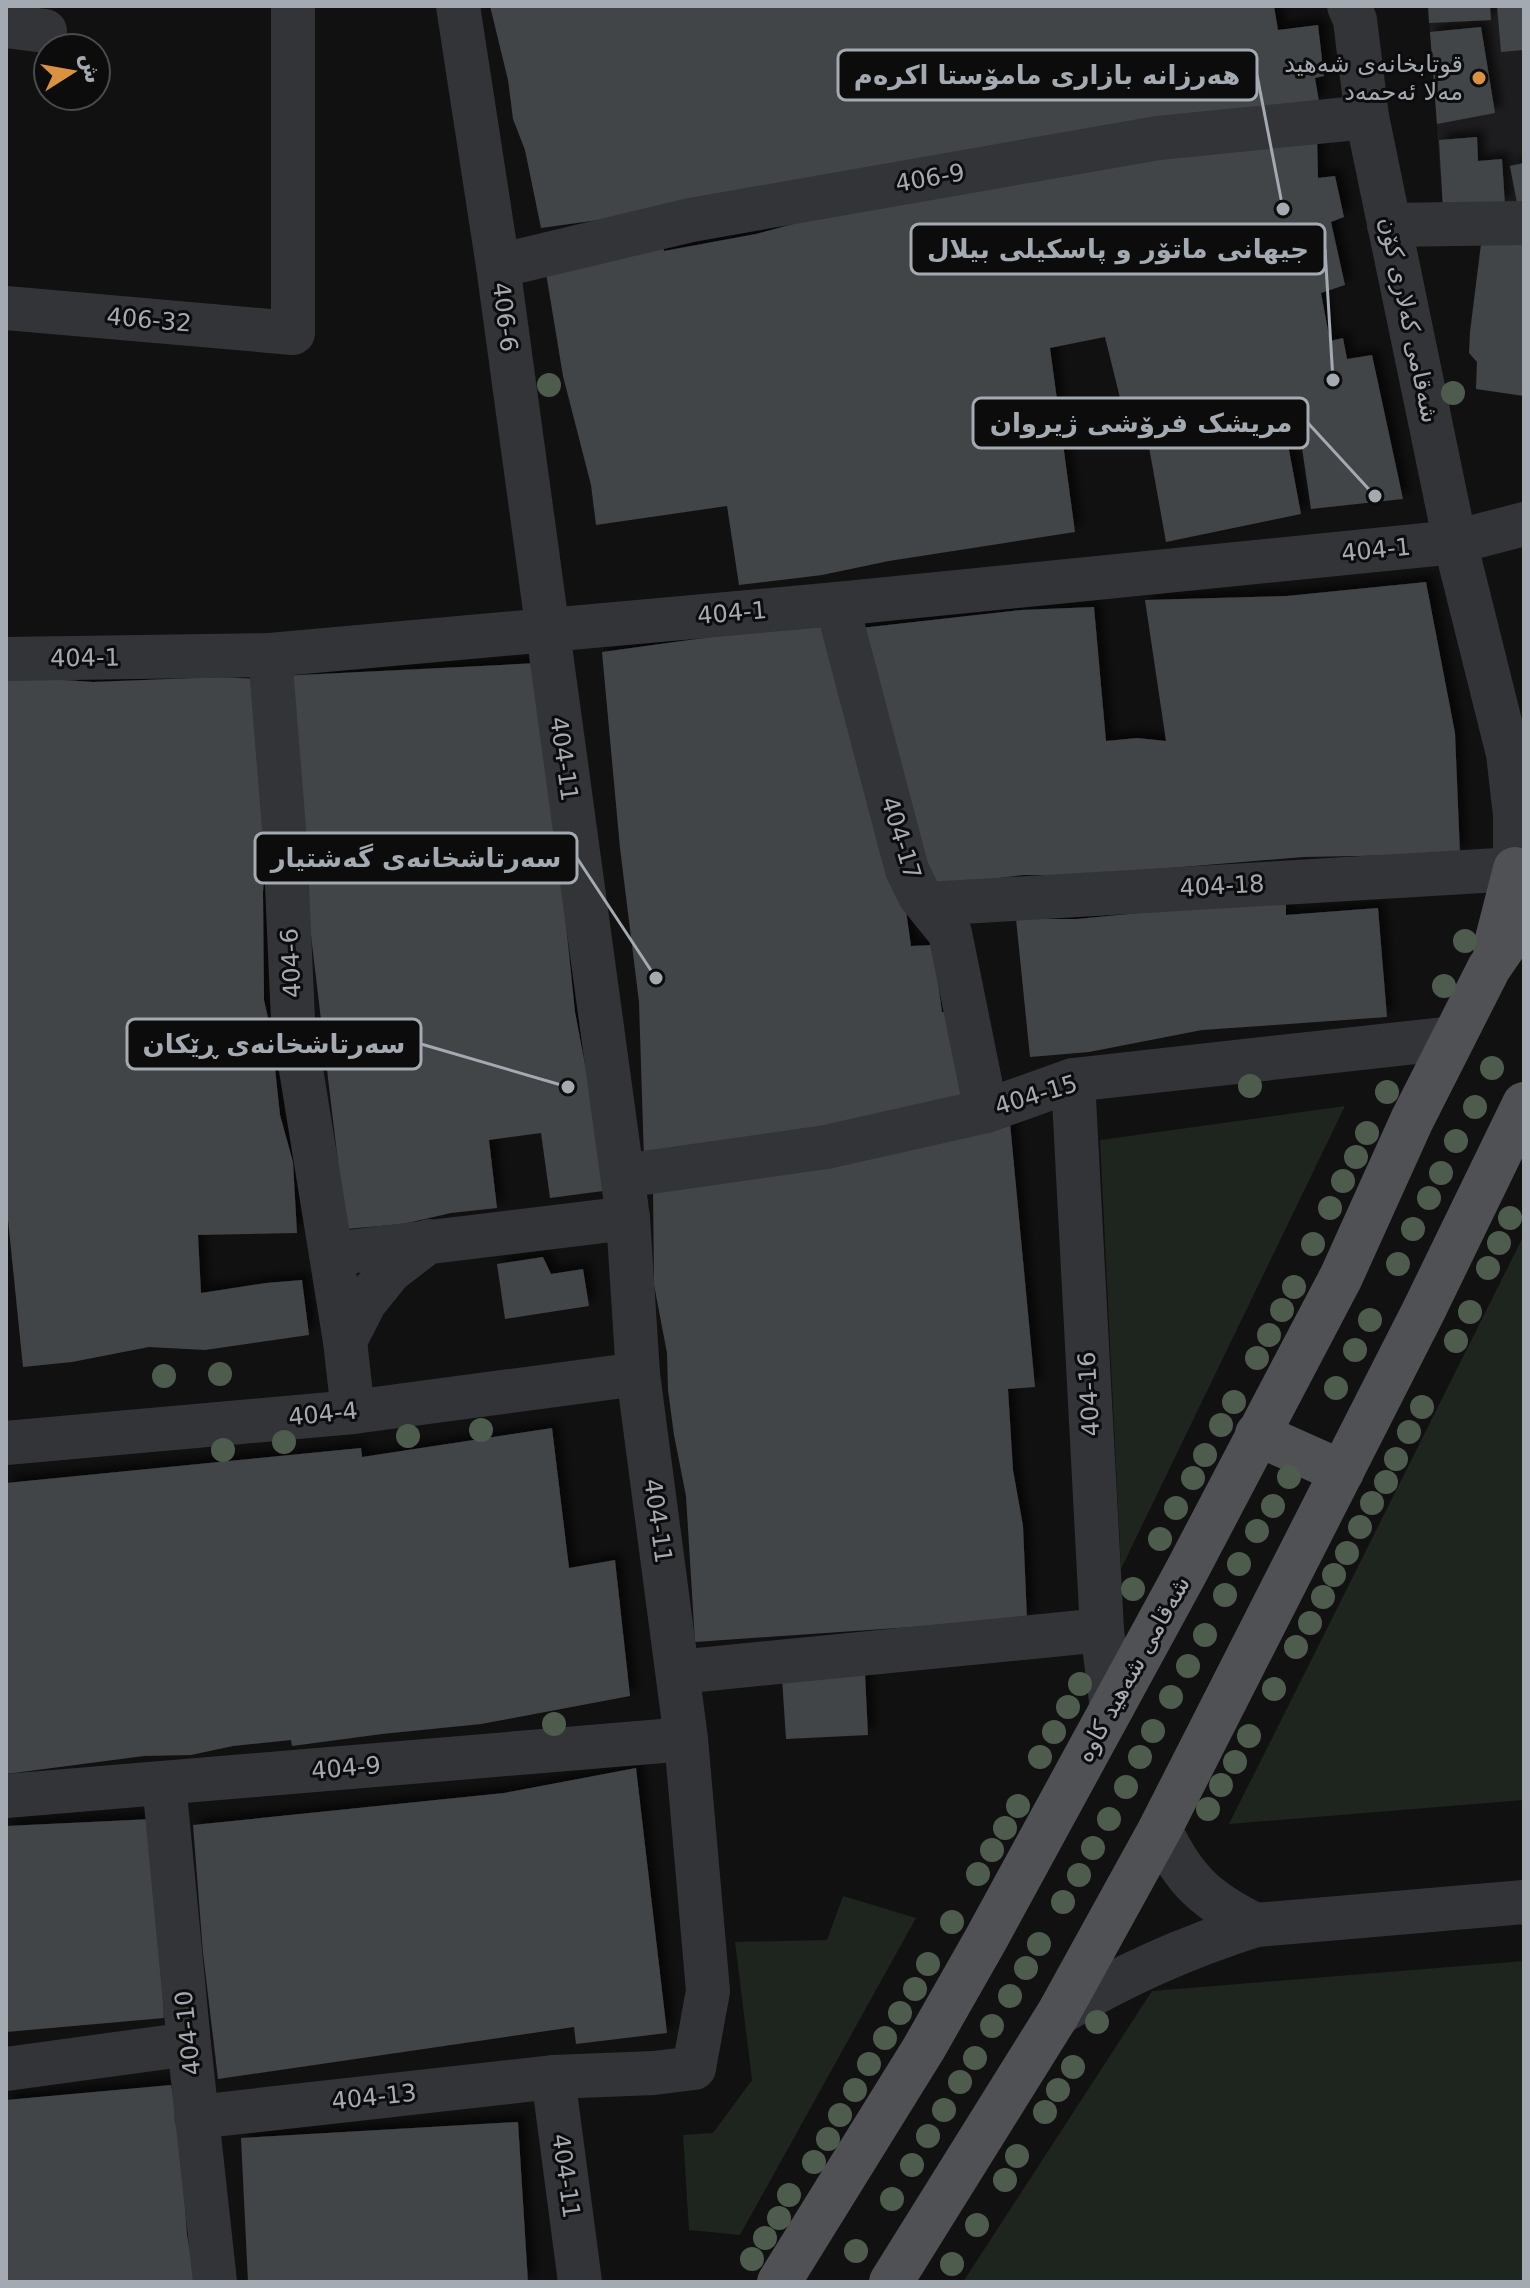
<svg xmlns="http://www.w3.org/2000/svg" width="1530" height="2288" font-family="'DejaVu Sans','Noto Naskh Arabic',sans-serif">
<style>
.built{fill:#1d1d1f}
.green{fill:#1e241e}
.building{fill:#434447;filter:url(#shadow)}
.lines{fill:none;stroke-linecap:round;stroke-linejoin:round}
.minor{stroke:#323437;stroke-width:44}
.major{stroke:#4f5155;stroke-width:44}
.tree{fill:#4e5c4d}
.poi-dot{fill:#da9141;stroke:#0c0c0d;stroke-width:3}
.labels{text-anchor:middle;stroke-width:6;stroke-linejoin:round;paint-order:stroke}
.poi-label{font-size:24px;fill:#a4aab1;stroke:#0c0c0d;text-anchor:end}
.street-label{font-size:24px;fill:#a4aab1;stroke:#0c0c0d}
.leader{fill:none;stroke:#a4aab1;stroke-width:3}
.callout-dot{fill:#a4aab1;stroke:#0c0c0d;stroke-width:3}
.callout{fill:#0c0c0d;stroke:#a4aab1;stroke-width:3}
.callout-label{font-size:26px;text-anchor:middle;font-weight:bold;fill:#a4aab1}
</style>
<defs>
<filter id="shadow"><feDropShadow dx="7" dy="-7" stdDeviation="4" flood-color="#0009"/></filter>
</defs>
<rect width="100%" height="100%" fill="#111112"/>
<path class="built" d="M1428 6H1524V202L1443 209Z"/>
<g class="green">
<path d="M1345 1106 1121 1569 1100 1140Z"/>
<path d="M1524 1235V1800L1229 1824Z"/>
<path d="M843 1896 916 1918 740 2235 689 2230 683 2135 713 2133 752 2080 735 1942 827 1940Z"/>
<path d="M1524 1961V2282H963L1152 1991Z"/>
</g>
<g class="building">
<path d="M490 6H1274L1278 30 1318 25 1324 76 1315 78 1319 102 691 207 541 228 525 150 513 119 508 80Z"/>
<path d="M1428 6H1490L1491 20 1429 23Z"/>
<path d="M1497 6H1524V50L1501 52Z"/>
<path d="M1481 27 1495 113 1437 124 1430 32Z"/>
<path d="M1317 136 1318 178 1335 176 1344 217 1331 222 1345 285 1321 293 1330 341 1343 338 1347 359 1372 355 1403 499 1311 509 1297 414 1283 418 1301 514 1166 542 1142 408 1123 410 1105 337 1050 348 1075 532 889 561 822 575 739 585 727 506 596 525 591 485 563 376 544 261 661 237 664 251 756 234 838 212 987 184Z"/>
<path d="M1477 137 1478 161 1502 159 1505 205 1443 209 1439 140Z"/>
<path d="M1524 163V202L1517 203 1510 166Z"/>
<path d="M1482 236 1524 240V396L1476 389 1477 362 1469 353 1470 332Z"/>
<path d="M1426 582 1455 733 1460 854 1303 857 1086 875H1023L929 887 852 629 1021 610 1094 607 1106 741 1137 738 1166 741 1145 600 1287 596Z"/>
<path d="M837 620 900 868 911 946 933 945 942 1012H950L962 1097 835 1124 644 1159 639 1002 620 848 602 652Z"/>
<path d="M539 663 575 1012 587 1075 603 1191 550 1198 541 1133 489 1140 497 1208 451 1213 403 1224 346 1229 280 676Z"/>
<path d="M6 676 93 682 220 677 258 679 267 824 263 893 264 1000 271 1031 280 1115 293 1162 297 1233 198 1235 201 1293 266 1283 302 1280 309 1335 205 1350 149 1347 72 1362 23 1367 6 1200Z"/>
<path d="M1286 899V915L1378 908 1387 1017 1202 1030 1089 1052 1030 1057 1016 919H1077Z"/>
<path d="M1010 1123 1035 1387 1008 1389 1013 1470 1023 1526 1027 1619 695 1642 686 1496 674 1435 668 1390 667 1353 654 1285 653 1186Z"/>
<path d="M543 1257 551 1274 583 1269 589 1306 505 1319 497 1264Z"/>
<path d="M552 1428 569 1568 615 1560 630 1696 481 1724 382 1734 292 1746 291 1740 233 1746 191 1755 144 1756 6 1774V1483L361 1448 362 1457Z"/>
<path d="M865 1674 868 1735 786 1739 782 1678Z"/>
<path d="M636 1768 667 2033 576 2044 574 2027 218 2079 203 1953 193 1825 504 1793Z"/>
<path d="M153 1819 164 2018 6 2032V1826Z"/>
<path d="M171 2085 180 2137 187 2235 196 2282H6V2100Z"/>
<path d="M518 2122 528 2282H248L241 2138Z"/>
</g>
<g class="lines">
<g class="minor">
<path d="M6 26 45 31"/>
<path d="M1389 225 1524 223"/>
<path d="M498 266 691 220 1158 138 1367 117"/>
<path d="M6 308 293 333V6"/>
<path d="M837 604 907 870 920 896 950 933 986 1111"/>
<path d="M270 655 285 841 293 1020 345 1341 353 1412"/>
<path d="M6 659 270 655 837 604 1455 542 1524 524"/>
<path d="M928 904 1515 869V815L1508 754 1455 542 1367 117 1355 20 1349 6"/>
<path d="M1073 1080 1102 1630 1112 1708"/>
<path d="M623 1176 826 1147 986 1111 1073 1080 1453 1038"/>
<path d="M331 1254 628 1218"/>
<path d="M345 1341 365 1302 390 1271 429 1241"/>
<path d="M6 1443 353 1412 638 1374"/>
<path d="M678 1672 1102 1630"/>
<path d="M164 1783 189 2044 215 2282"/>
<path d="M6 1796 686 1739"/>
<path d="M1160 1829C1183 1879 1206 1901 1256 1925"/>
<path d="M1058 2014C1121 1976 1186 1947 1256 1925L1524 1902"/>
<path d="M6 2069 189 2044"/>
<path d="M553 2077 580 2282"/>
<path d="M196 2117 553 2077 654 2073 694 2068 708 1991 686 1739 638 1374 628 1218 498 266 458 6"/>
</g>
<g class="major">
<path d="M1495 947 1515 869"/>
<path d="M1257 1434 1342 1472"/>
<path d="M779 2282 924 2048 986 1939 1185 1574 1341 1277 1412 1120 1489 968 1524 917"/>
<path d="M891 2282 1058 2014 1160 1829 1424 1310 1524 1104"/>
</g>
</g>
<g class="tree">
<circle cx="549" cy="385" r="12"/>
<circle cx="1453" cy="393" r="12"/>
<circle cx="1465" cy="941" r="12"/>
<circle cx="1444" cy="986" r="12"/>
<circle cx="1492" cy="1068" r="12"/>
<circle cx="1250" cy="1086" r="12"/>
<circle cx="1387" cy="1092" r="12"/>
<circle cx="1475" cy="1107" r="12"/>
<circle cx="1367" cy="1133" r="12"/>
<circle cx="1456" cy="1141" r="12"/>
<circle cx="1356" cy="1157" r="12"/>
<circle cx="1441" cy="1173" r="12"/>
<circle cx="1343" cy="1181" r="12"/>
<circle cx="1429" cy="1198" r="12"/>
<circle cx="1330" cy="1208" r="12"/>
<circle cx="1510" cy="1218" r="12"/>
<circle cx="1413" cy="1229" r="12"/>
<circle cx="1499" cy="1243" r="12"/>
<circle cx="1313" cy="1244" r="12"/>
<circle cx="1398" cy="1264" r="12"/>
<circle cx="1488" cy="1268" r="12"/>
<circle cx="1294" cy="1287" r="12"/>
<circle cx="1282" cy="1310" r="12"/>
<circle cx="1470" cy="1312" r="12"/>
<circle cx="1370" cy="1320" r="12"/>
<circle cx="1269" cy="1335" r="12"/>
<circle cx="1456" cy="1341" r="12"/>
<circle cx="1355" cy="1350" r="12"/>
<circle cx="1257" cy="1358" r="12"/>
<circle cx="220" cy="1374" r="12"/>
<circle cx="164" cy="1376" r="12"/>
<circle cx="1336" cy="1388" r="12"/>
<circle cx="1234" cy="1402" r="12"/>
<circle cx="1422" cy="1407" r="12"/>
<circle cx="1221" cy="1425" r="12"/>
<circle cx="481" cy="1430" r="12"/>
<circle cx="1409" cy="1432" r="12"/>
<circle cx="408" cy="1436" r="12"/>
<circle cx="284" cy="1442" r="12"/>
<circle cx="223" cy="1450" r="12"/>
<circle cx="1205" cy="1455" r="12"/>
<circle cx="1396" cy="1459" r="12"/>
<circle cx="1289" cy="1477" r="12"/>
<circle cx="1193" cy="1478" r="12"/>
<circle cx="1386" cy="1482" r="12"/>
<circle cx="1372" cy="1503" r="12"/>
<circle cx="1273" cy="1506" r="12"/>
<circle cx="1176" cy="1508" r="12"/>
<circle cx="1360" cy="1527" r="12"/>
<circle cx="1257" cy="1531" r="12"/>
<circle cx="1160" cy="1539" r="12"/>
<circle cx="1347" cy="1553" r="12"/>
<circle cx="1239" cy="1564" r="12"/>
<circle cx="1334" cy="1575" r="12"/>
<circle cx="1133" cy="1589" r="12"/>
<circle cx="1225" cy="1595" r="12"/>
<circle cx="1323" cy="1597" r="12"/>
<circle cx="1310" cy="1623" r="12"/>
<circle cx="1205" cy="1635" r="12"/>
<circle cx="1296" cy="1647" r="12"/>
<circle cx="1188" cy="1666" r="12"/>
<circle cx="1080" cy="1684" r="12"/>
<circle cx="1274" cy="1689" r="12"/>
<circle cx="1171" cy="1697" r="12"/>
<circle cx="1068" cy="1707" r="12"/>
<circle cx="554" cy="1724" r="12"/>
<circle cx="1153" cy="1731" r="12"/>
<circle cx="1054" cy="1732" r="12"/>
<circle cx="1249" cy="1736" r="12"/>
<circle cx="1040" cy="1757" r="12"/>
<circle cx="1140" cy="1757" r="12"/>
<circle cx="1235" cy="1762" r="12"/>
<circle cx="1221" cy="1785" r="12"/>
<circle cx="1126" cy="1787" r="12"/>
<circle cx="1018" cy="1806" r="12"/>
<circle cx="1208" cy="1809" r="12"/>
<circle cx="1109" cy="1819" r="12"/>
<circle cx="1005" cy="1828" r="12"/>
<circle cx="1093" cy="1848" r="12"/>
<circle cx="992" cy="1850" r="12"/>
<circle cx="978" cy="1874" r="12"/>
<circle cx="1079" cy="1875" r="12"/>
<circle cx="1063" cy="1902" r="12"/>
<circle cx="952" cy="1922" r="12"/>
<circle cx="1039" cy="1944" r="12"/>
<circle cx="928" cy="1964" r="12"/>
<circle cx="1026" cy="1968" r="12"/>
<circle cx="915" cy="1989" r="12"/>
<circle cx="1010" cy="1996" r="12"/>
<circle cx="900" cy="2013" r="12"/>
<circle cx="1097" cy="2022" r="12"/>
<circle cx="992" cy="2026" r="12"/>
<circle cx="885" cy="2038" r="12"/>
<circle cx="975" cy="2058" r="12"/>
<circle cx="869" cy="2064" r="12"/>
<circle cx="1073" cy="2067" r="12"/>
<circle cx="960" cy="2082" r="12"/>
<circle cx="855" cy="2090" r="12"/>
<circle cx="1058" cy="2090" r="12"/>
<circle cx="944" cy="2110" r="12"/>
<circle cx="1045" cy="2112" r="12"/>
<circle cx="840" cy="2115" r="12"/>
<circle cx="928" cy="2136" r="12"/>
<circle cx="828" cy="2139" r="12"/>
<circle cx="1017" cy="2156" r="12"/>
<circle cx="814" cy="2162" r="12"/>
<circle cx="912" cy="2165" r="12"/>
<circle cx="1005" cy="2180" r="12"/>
<circle cx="789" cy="2195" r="12"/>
<circle cx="892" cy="2199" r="12"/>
<circle cx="779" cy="2218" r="12"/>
<circle cx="977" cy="2225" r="12"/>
<circle cx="765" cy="2238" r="12"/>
<circle cx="856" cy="2251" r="12"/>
<circle cx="752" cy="2259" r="12"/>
<circle cx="952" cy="2264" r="12"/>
</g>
<circle class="poi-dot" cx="1479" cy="78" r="8"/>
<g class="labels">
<g class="poi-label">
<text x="1463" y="72">قوتابخانەی شەهید<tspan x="1463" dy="28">مەلا ئە‌حمەد</tspan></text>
</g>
<g class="street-label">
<text transform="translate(930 178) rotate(-10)" y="8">406-9</text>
<text transform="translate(505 317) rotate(83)" y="8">406-6</text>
<text transform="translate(149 320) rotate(5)" y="8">406-32</text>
<text transform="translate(1409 320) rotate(78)" y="8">شەقامی کەلاری کۆن</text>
<text transform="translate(1376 550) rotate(-6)" y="8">404-1</text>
<text transform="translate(732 613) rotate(-5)" y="8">404-1</text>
<text transform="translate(85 658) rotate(-1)" y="8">404-1</text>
<text transform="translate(564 759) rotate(82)" y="8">404-11</text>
<text transform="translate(901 838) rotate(73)" y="8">404-17</text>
<text transform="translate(1222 886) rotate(-3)" y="8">404-18</text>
<text transform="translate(291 963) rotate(-93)" y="8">404-6</text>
<text transform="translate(1036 1095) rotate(-17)" y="8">404-15</text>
<text transform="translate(1089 1394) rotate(-93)" y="8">404-16</text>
<text transform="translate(323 1414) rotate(-6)" y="8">404-4</text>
<text transform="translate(658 1521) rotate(82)" y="8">404-11</text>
<text transform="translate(1133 1669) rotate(-61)" y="8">شەقامی شەهید کاوە</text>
<text transform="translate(346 1768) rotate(-5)" y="8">404-9</text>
<text transform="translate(188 2033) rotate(-96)" y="8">404-10</text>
<text transform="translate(374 2097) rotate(-6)" y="8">404-13</text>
<text transform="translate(566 2176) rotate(82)" y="8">404-11</text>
</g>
</g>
<path class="leader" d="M1283 209L1257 75M1333 380L1325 249M1375 496L1308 423M656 978L577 858M568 1087L421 1044"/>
<g class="callout-dot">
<circle cx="1283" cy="209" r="8"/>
<circle cx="1333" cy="380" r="8"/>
<circle cx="1375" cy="496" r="8"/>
<circle cx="656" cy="978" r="8"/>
<circle cx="568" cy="1087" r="8"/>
</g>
<g class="callout">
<rect x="838" y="50" width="419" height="50" rx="8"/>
<rect x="911" y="224" width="414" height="50" rx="8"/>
<rect x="973" y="398" width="335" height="50" rx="8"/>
<rect x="255" y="833" width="322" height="50" rx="8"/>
<rect x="127" y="1019" width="294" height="50" rx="8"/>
</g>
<g class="callout-label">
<text x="1047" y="84">هەرزانە بازاری مامۆستا اکرەم</text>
<text x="1118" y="258">جیهانی ماتۆر و پاسکیلی بیلال</text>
<text x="1141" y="432">مریشک فرۆشی ژیروان</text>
<text x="416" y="867">سەرتاشخانەی گەشتیار</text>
<text x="274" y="1053">سەرتاشخانەی ڕێکان</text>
</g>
<rect width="1530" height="2288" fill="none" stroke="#a4aab1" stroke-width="16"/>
<g transform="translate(72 72) rotate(79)"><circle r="38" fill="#0c0c0d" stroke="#494b4f" stroke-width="2"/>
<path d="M0-6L14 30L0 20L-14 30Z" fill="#da9141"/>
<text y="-12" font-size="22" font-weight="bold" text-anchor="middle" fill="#a4aab1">ش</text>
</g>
</svg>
